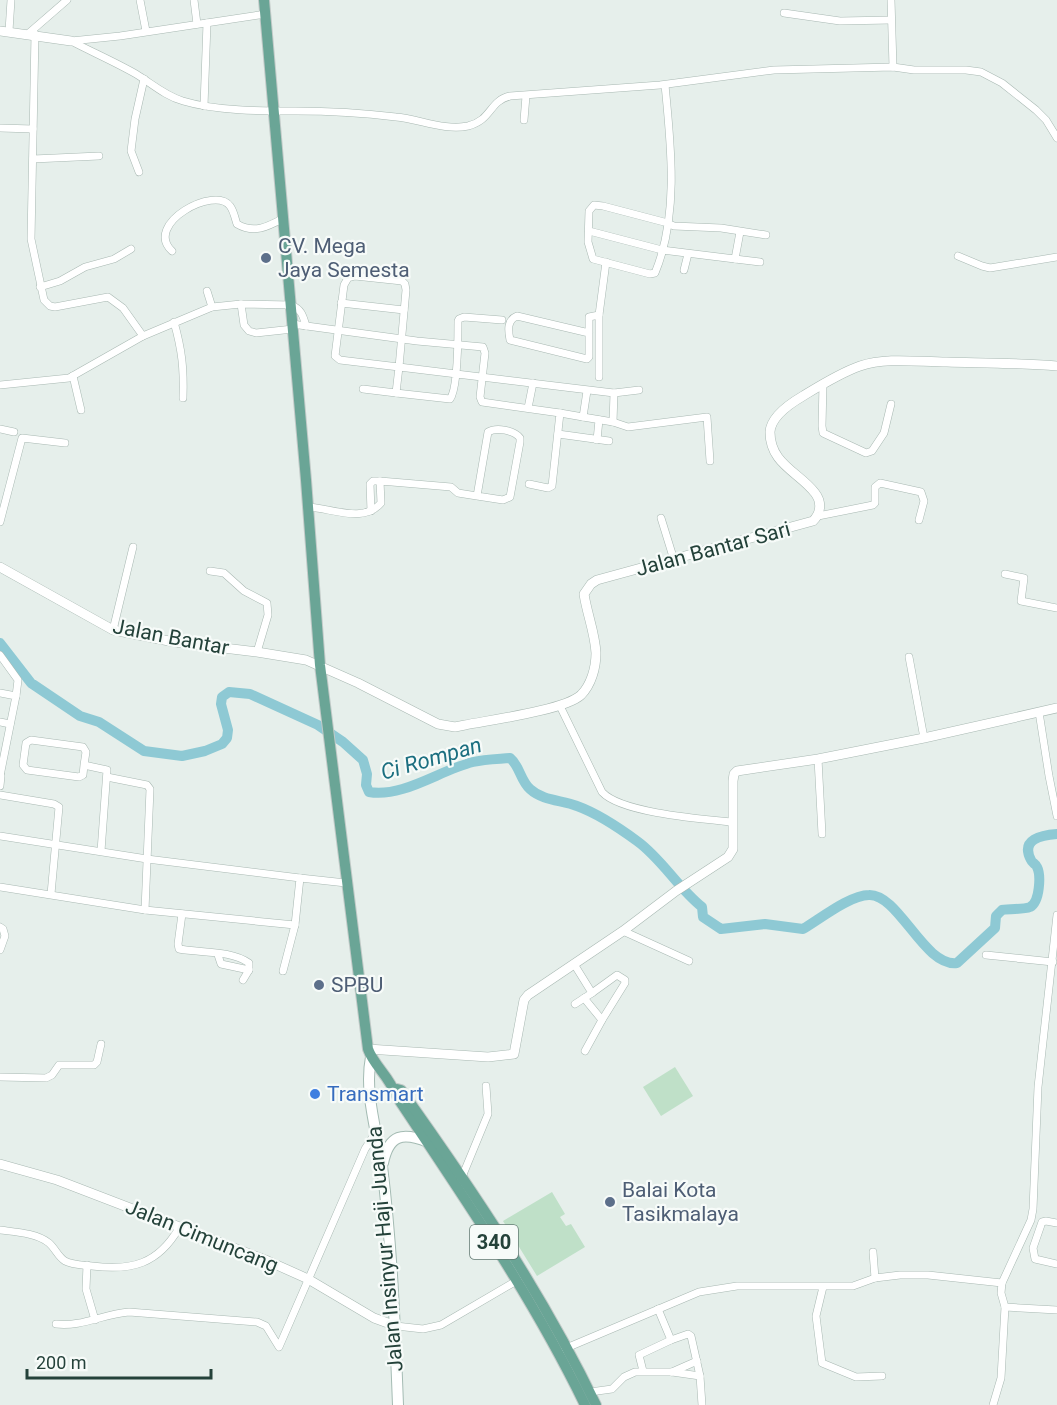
<svg xmlns="http://www.w3.org/2000/svg" width="1057" height="1405" font-family="Roboto,sans-serif">
<style>
.green{fill:#bfe0c8}
.lines{fill:none;stroke-linecap:round;stroke-linejoin:round}
.river{stroke:#8ec9d4;stroke-width:10}
.minor-casing{stroke:#a8b8b2;stroke-width:8}
.tertiary-casing{stroke:#a8b8b2;stroke-width:10}
.secondary-casing{stroke:#a4bbb3;stroke-width:12}
.primary-casing{stroke:#c2cac8;stroke-width:12}
.minor{stroke:#fff;stroke-width:7}
.tertiary{stroke:#fff;stroke-width:9}
.secondary{stroke:#fff;stroke-width:10}
.primary{stroke:#6aa596;stroke-width:10}
.service-dot{fill:#5c6f8a;stroke:#f7fbf9;stroke-width:2}
.shop-dot{fill:#3f7fe0;stroke:#f7fbf9;stroke-width:2}
.labels{text-anchor:middle;stroke-width:4.5;stroke-linejoin:round;paint-order:stroke}
.shield{fill:#f7fbf9;stroke:#637a73;stroke-width:1.5}
.shield-label{font-size:20px;font-weight:bold;fill:#24423a}
.service-label{font-size:21px;fill:#4e5e75;stroke:#f7fbf9;text-anchor:start}
.street-label{font-size:21px;fill:#24423a;stroke:#f7fbf9}
.shop-label{font-size:21px;fill:#366cbe;stroke:#f7fbf9;text-anchor:start}
.water-label{font-size:22px;font-style:italic;fill:#1c6f80;stroke:#f7fbf9}
</style>
<rect width="100%" height="100%" fill="#e6efeb"/>
<g class="green">
<path d="M675 1067 693 1096 661 1116 643 1087Z"/>
<path d="M552 1192 565 1214 560 1217 566 1226 571 1224 585 1247 537 1276 503 1221Z"/>
</g>
<g class="lines">
<path class="river" d="M0 643 31 683 80 716 99 722 144 751 182 756 205 751 222 744 227 738 228 730 221 704 222 697 229 692 250 694 318 725 343 742 363 760 367 774 366 785 369 792C403 798 440 770 473 762 485 759 498 759 510 758 520 766 520 780 530 789 543 801 562 800 577 806 599 814 618 827 637 841 662 859 678 888 702 907L703 917 721 929 765 924 803 929C820 919 850 895 869 895 899 894 924 967 957 963L995 928 996 916 1002 910C1011 908 1023 910 1030 907 1040 902 1041 875 1037 867 1036 864 1032 863 1031 860 1020 839 1042 835 1057 834"/>
<g class="minor-casing">
<g id="minor">
<path d="M140 0 146 31"/>
<path d="M194 0 197 24"/>
<path d="M891 0 893 67"/>
<path d="M784 13 840 21 891 20"/>
<path d="M9 31 11 0"/>
<path d="M29 33 67 0"/>
<path d="M35 34 31 239 44 300 50 306 55 307 108 297 123 308 143 336"/>
<path d="M71 41C92 52 115 62 136 74 151 83 165 96 183 101 216 111 261 111 296 111 329 111 363 113 396 117 419 119 445 131 468 126 492 120 489 101 510 96L660 85 774 70 893 67 914 70H966L981 72 1002 83 1036 110 1046 120 1057 138"/>
<path d="M71 41 120 36 266 14"/>
<path d="M665 85C671 146 679 215 655 273L650 274 593 259 588 242 589 211 594 205 603 206 664 222 674 226 721 228 766 235"/>
<path d="M204 106 207 23"/>
<path d="M524 120 526 96"/>
<path d="M0 128 33 129"/>
<path d="M33 159 99 156"/>
<path d="M139 172 131 151 135 119 144 79"/>
<path d="M589 231 662 250 735 259 740 232"/>
<path d="M172 251C143 224 215 185 230 206 234 211 235 219 237 224 254 234 267 227 284 218"/>
<path d="M958 256 982 266 990 268 1057 257"/>
<path d="M735 259 760 262"/>
<path d="M684 270 688 254"/>
<path d="M40 287 60 281 85 267 114 259 131 249"/>
<path d="M207 291 212 307"/>
<path d="M341 303 404 310"/>
<path d="M241 304 244 325 249 331 256 333 293 329"/>
<path d="M502 320 464 317 459 319 458 321C458 337 458 389 450 399L396 393 399 367 340 360 335 356 344 285 348 278 355 276 402 281 405 284 406 290 399 367 614 393 613 422"/>
<path d="M174 322C182 350 184 369 183 398"/>
<path d="M292 324 417 341 483 347 485 353 480 397 482 402 560 413 552 486 548 488 529 484"/>
<path d="M589 333 517 316C507 320 508 330 510 340L587 359 589 357V317L599 315 606 262"/>
<path d="M73 376 81 410"/>
<path d="M599 377V315"/>
<path d="M823 384 822 426 823 433 866 453 872 451 884 433 891 404"/>
<path d="M0 385 69 378 143 336 212 307 241 304 291 305C301 309 303 315 306 326"/>
<path d="M363 389 396 393"/>
<path d="M614 393 639 390"/>
<path d="M528 408 533 383"/>
<path d="M560 413 583 417 587 391"/>
<path d="M583 417 613 422 628 427 707 417 710 461"/>
<path d="M0 429 14 432"/>
<path d="M558 434 609 441"/>
<path d="M597 440 599 420"/>
<path d="M308 507C331 508 363 524 381 503L380 481 451 487 458 493 477 496 488 432C496 427 514 430 520 438V442L510 497 503 500 477 496"/>
<path d="M371 511 370 484 373 481H380"/>
<path d="M818 516 873 505 875 503V487L880 483 921 492 924 501 919 520"/>
<path d="M661 518 674 560"/>
<path d="M0 522 22 438 65 443"/>
<path d="M210 571 224 573 244 591 267 603 268 615 257 652"/>
<path d="M1005 574 1024 578 1021 601 1057 608"/>
<path d="M113 630 133 547"/>
<path d="M0 655 18 680 16 696"/>
<path d="M909 657 924 738"/>
<path d="M0 693 16 696 0 776"/>
<path d="M560 706 602 792C621 813 702 819 732 822"/>
<path d="M1039 712 1049 776 1057 816"/>
<path d="M0 722 10 724"/>
<path d="M818 759 822 834"/>
<path d="M84 765 83 775 79 777 27 770 23 765 26 743 31 740 83 747 86 752 84 765 107 770 101 851"/>
<path d="M107 777 147 785 150 789 145 910 295 925"/>
<path d="M0 786 1 776"/>
<path d="M0 795 54 804 59 807 51 894"/>
<path d="M0 836 147 859 300 878 295 925 283 971"/>
<path d="M300 878 346 883"/>
<path d="M0 887 145 910"/>
<path d="M182 914 178 944 179 949C201 953 231 950 249 963V970L243 980"/>
<path d="M1057 915 1038 1087 1033 1209 1031 1220 1002 1283 1001 1293 1005 1307 1057 1310"/>
<path d="M0 927 3 929 5 936 0 950"/>
<path d="M623 931 689 961"/>
<path d="M218 955 221 964 249 970"/>
<path d="M986 955 1053 962"/>
<path d="M574 964 592 993 575 1004"/>
<path d="M592 993 617 975 625 980V983L602 1020"/>
<path d="M584 998 602 1020 585 1051"/>
<path d="M0 1077 46 1078 52 1075 59 1065H94L97 1062 101 1044"/>
<path d="M462 1177 488 1114 486 1086"/>
<path d="M1057 1223 1046 1221 1042 1222 1033 1248 1035 1259 1057 1264"/>
<path d="M0 1230C15 1232 37 1233 49 1243 55 1248 58 1257 65 1261 72 1265 84 1265 92 1266 132 1271 158 1264 179 1228"/>
<path d="M873 1252 875 1278"/>
<path d="M87 1265 86 1289 95 1320"/>
<path d="M823 1287 816 1316 822 1363 856 1377 882 1376"/>
<path d="M658 1309 671 1340 688 1334 691 1336 700 1376"/>
<path d="M56 1324C82 1327 103 1314 129 1312L257 1322 266 1326 279 1347 365 1149 376 1132"/>
<path d="M396 1326 423 1329 441 1325 518 1280"/>
<path d="M564 1349 699 1292 737 1286H853L875 1278 900 1275H928L1002 1283"/>
<path d="M643 1371 639 1355 671 1340"/>
<path d="M672 1372 697 1361"/>
<path d="M590 1392 612 1389 624 1377 635 1372H672L700 1376 702 1405"/>
<path d="M993 1405 1001 1378 1005 1307"/>
</g>
</g>
<g class="tertiary-casing">
<g id="tertiary">
<path d="M0 31 71 41"/>
<path d="M0 567 113 630 174 642 257 652 306 660 358 683 438 724 455 727 465 725C490 720 565 710 581 695 591 685 596 668 596 653 595 633 587 614 584 594L591 584 597 580 813 521C821 513 822 502 815 493 799 472 770 464 770 432 771 416 791 403 803 396 821 385 840 373 860 366 887 357 918 362 947 362 983 363 1020 363 1057 366"/>
<path d="M368 1049 488 1057 514 1054 524 1000 528 995 623 931 676 891 728 857 733 849V781L734 774 737 771 818 759 924 738 1057 708"/>
<path d="M0 1164 57 1180 268 1261 308 1279 374 1318 396 1326"/>
</g>
</g>
<g class="secondary-casing">
<g id="secondary">
<path d="M371 1057C364 1093 377 1131 382 1166 392 1246 395 1325 398 1405"/>
<path d="M383 1163C389 1134 403 1132 428 1142"/>
</g>
</g>
<g class="primary-casing">
<g id="primary">
<path d="M264 0 306 480 320 665 368 1049C374 1066 390 1077 395 1094 463 1196 531 1294 585 1405"/>
<path d="M397 1089 401 1090C473 1191 542 1293 596 1405"/>
</g>
</g>
<use href="#minor" class="minor"/>
<use href="#tertiary" class="tertiary"/>
<use href="#secondary" class="secondary"/>
<use href="#primary" class="primary"/>
</g>
<g class="service-dot">
<circle cx="266" cy="258" r="6"/>
<circle cx="319" cy="985" r="6"/>
<circle cx="610" cy="1202" r="6"/>
</g>
<circle class="shop-dot" cx="315" cy="1094" r="6"/>
<g class="labels">
<rect class="shield" x="470" y="1225" width="48" height="34" rx="4.5"/>
<g class="shield-label">
<text x="494" y="1249">340</text>
</g>
<g class="service-label">
<text x="278" y="253">CV. Mega<tspan x="278" dy="24">Jaya Semesta</tspan></text>
<text x="331" y="992">SPBU</text>
<text x="622" y="1197">Balai Kota<tspan x="622" dy="24">Tasikmalaya</tspan></text>
</g>
<g class="street-label">
<text transform="translate(713 549) rotate(-15)" y="7">Jalan Bantar Sari</text>
<text transform="translate(171 637) rotate(11)" y="7">Jalan Bantar</text>
<text transform="translate(202 1236) rotate(22)" y="7">Jalan Cimuncang</text>
<text transform="translate(385 1249) rotate(-95)" y="7">Jalan Insinyur Haji Juanda</text>
</g>
<g class="shop-label">
<text x="327" y="1101">Transmart</text>
</g>
<g class="water-label">
<text transform="translate(431 758) rotate(-16)" y="8">Ci Rompan</text>
</g>
</g>
<path d="M27 1369v9h184v-9" fill="none" stroke="#24423a" stroke-width="3"/>
<text x="36" y="1369" font-size="18" fill="#24423a" stroke="#f7fbf9" stroke-width="4.5" paint-order="stroke">200 m</text>
</svg>
